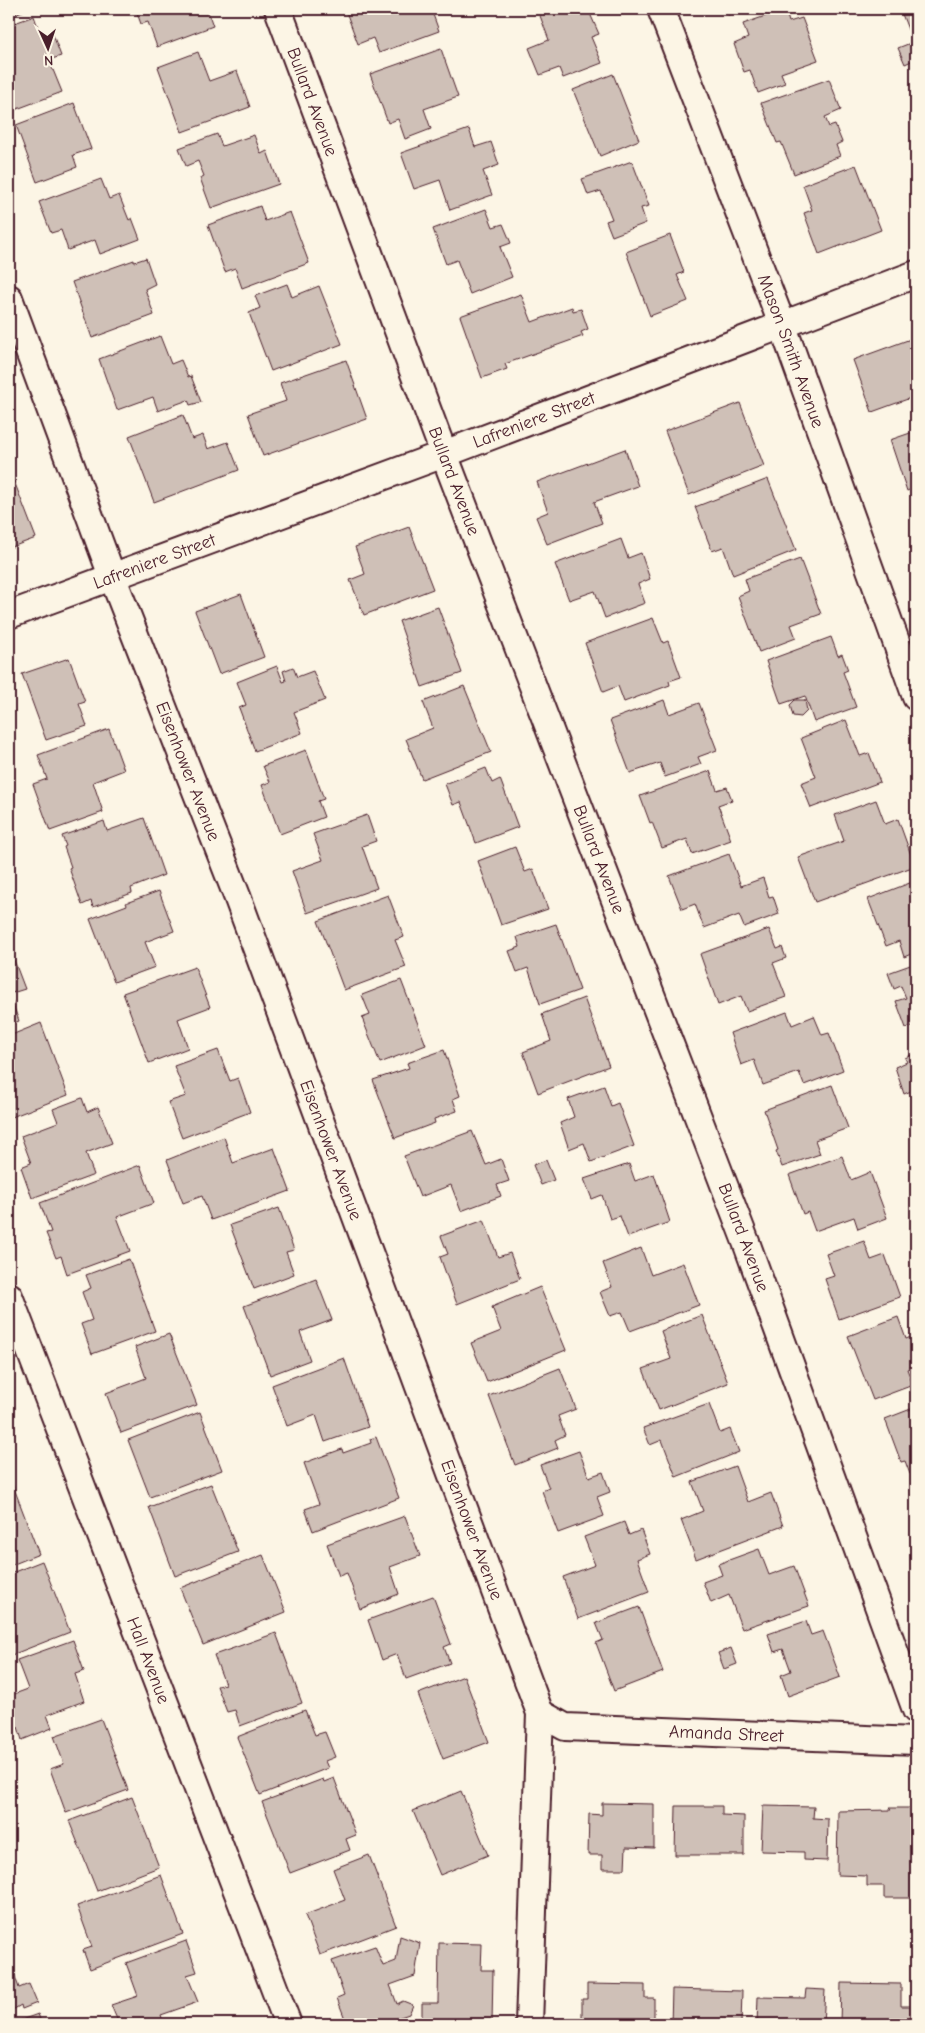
<svg xmlns="http://www.w3.org/2000/svg" width="925" height="2033" font-family="'Comic Neue',sans-serif">
<style>
.building{fill:#cfc0b7;stroke:#4a1f2b}
.lines{fill:none;stroke-linecap:round;stroke-linejoin:round}
.minor-casing{stroke:#4a1f2b;stroke-width:30}
.minor{stroke:#fcf5e5;stroke-width:26}
.labels{text-anchor:middle;stroke-width:4;stroke-linejoin:round;paint-order:stroke}
.street-label{font-size:18px;fill:#4a1f2b;stroke:#fcf5e5}
</style>
<rect width="100%" height="100%" fill="#fcf5e5"/>
<filter id="ink" filterUnits="userSpaceOnUse"><feTurbulence type="fractalNoise" baseFrequency=".02" numOctaves="2"/><feDisplacementMap in="SourceGraphic" scale="10" xChannelSelector="R" yChannelSelector="G"/><feConvolveMatrix kernelMatrix="1 2 1 2 8 2 1 2 1" color-interpolation-filters="sRGB"/></filter>
<g filter="url(#ink)">
<g class="building">
<path d="M9 9H28L9 16Z"/>
<path d="M148 9H207L213 26 157 47 148 22 141 24 137 13Z"/>
<path d="M345 9H431L439 31 379 53 373 38 358 44Z"/>
<path d="M550 9H588L599 34 591 37 602 63 563 78 559 68 540 75 529 48 549 40 539 13Z"/>
<path d="M725 9H744L728 15Z"/>
<path d="M785 9 789 22 802 18 818 60 781 73 785 83 758 93 750 70 744 72 734 44 748 38 743 24Z"/>
<path d="M900 9H916V59L905 64 898 48 913 42Z"/>
<path d="M34 16 41 36 52 32 61 56 49 60 62 92 9 112V25Z"/>
<path d="M441 49 458 97 424 109 431 129 405 139 398 119 388 123 370 74Z"/>
<path d="M198 52 209 81 237 71 250 107 182 132 158 67Z"/>
<path d="M613 74 639 140 600 156 573 90Z"/>
<path d="M829 79 841 110 825 117 829 127 835 125 842 142 836 145 840 156 794 174 781 142 777 143 761 103Z"/>
<path d="M74 103 91 149 73 155 77 167 37 182 16 125Z"/>
<path d="M469 129 475 147 491 142 499 165 483 171 492 195 450 210 440 180 414 189 401 153Z"/>
<path d="M217 134 222 146 254 135 261 154 267 151 279 184 211 208 200 178 204 176 198 161 186 166 179 148Z"/>
<path d="M632 161 649 206 641 208 646 223 612 236 606 221 612 219 601 191 588 195 582 179Z"/>
<path d="M856 165 881 230 819 254 804 213 812 210 803 185Z"/>
<path d="M101 179 109 199 119 195 129 220 132 218 140 239 100 254 95 240 68 250 61 230 51 233 39 202Z"/>
<path d="M260 206 265 221 290 212 309 263 242 288 235 268 225 272 208 225Z"/>
<path d="M486 209 493 227 503 224 511 243 500 247 512 277 470 294 457 260 446 264 433 229Z"/>
<path d="M670 235 684 272 677 275 688 301 650 316 626 252Z"/>
<path d="M146 258 155 284 145 289 154 315 92 338 72 282 134 260V262Z"/>
<path d="M287 284 292 297 319 286 342 344 271 371 249 313 260 308 255 296Z"/>
<path d="M521 294 532 322 572 307 573 311 581 309 588 329 581 332 583 336 505 364 507 369 482 378 460 316Z"/>
<path d="M160 336 171 364 181 360 188 377 191 376 201 402 190 405 188 400 158 411 153 397 117 410 99 359Z"/>
<path d="M916 337V396L872 412 853 360Z"/>
<path d="M346 360 367 419 263 456 248 414 286 401 280 383Z"/>
<path d="M740 403 764 466 689 495 665 431Z"/>
<path d="M183 415 192 439 203 435 208 449 228 442 239 470 154 502 129 436Z"/>
<path d="M916 431V487L907 491 890 440Z"/>
<path d="M625 449 638 486 594 502 602 523 547 544 536 517 548 512 537 482Z"/>
<path d="M768 479 796 550 733 575 723 547 712 551 695 507Z"/>
<path d="M14 481 36 538 9 548V483Z"/>
<path d="M409 527 433 589 364 615 350 580 365 574 355 547Z"/>
<path d="M621 539 628 558 641 553 650 579 638 584 645 603 605 618 595 591 569 600 555 564Z"/>
<path d="M800 559 821 614 791 625 796 638 759 652 738 596 749 591 745 579Z"/>
<path d="M241 594 264 657 219 674 195 611Z"/>
<path d="M438 607 462 673 422 687 399 621Z"/>
<path d="M653 618 663 643 668 641 681 677 669 681 670 685 624 702 618 686 603 692 585 643Z"/>
<path d="M831 637 838 656 842 654 848 670 843 672 856 707 814 722 805 696 781 704 766 661Z"/>
<path d="M69 658 85 702 79 704 87 726 46 740 22 674Z"/>
<path d="M277 666 283 682 286 681 283 671 293 667 297 677 313 671 325 700 294 712 302 733 255 751 239 708 246 705 237 682Z"/>
<path d="M464 686 491 752 422 779 406 739 433 728 423 702Z"/>
<path d="M664 700 669 714 699 703 717 750 698 757 701 764 665 777 660 763 630 773 610 720Z"/>
<path d="M795 700H805L807 711 801 717 793 716 790 705Z"/>
<path d="M846 720 860 756 869 753 880 782 811 808 801 783 816 777 801 738Z"/>
<path d="M109 729 124 770 93 782 103 812 50 831 33 784 47 779 38 755Z"/>
<path d="M306 750 324 799 318 801 324 817 280 834 262 785 270 782 263 766Z"/>
<path d="M486 768 492 783 500 779 518 827 476 843 461 802 453 805 445 784Z"/>
<path d="M710 771 717 790 727 787 732 800 718 805 731 840 692 854 687 839 662 848 652 822 650 823 640 796Z"/>
<path d="M876 800 885 824 898 819 915 866 815 902 798 857 844 841 835 815Z"/>
<path d="M367 815 376 841 362 846 377 888 307 913 292 871 323 860 313 834Z"/>
<path d="M144 818 164 875 131 888 132 893 93 907 91 901 82 905 69 868 71 867 64 847 66 846 62 836 104 821 107 831Z"/>
<path d="M515 847 525 872 533 869 548 909 501 925 478 861Z"/>
<path d="M729 854 741 886 763 878 769 897 773 896 779 914 744 927 739 915 704 928 695 904 682 909 669 876Z"/>
<path d="M915 881 916 952 904 957 899 941 886 946 868 899Z"/>
<path d="M159 891 174 931 145 942 155 967 114 982 90 919 127 905 126 903Z"/>
<path d="M388 895 404 937 395 940 406 967 344 990 318 921Z"/>
<path d="M556 924 580 990 540 1004 528 968 517 972 509 951 520 947 517 937Z"/>
<path d="M769 929 777 949 782 947 786 958 773 963 786 997 747 1011 741 996 718 1005 700 954Z"/>
<path d="M9 947 25 989 9 994 19 1021 9 1025Z"/>
<path d="M916 963V1025L906 1028 896 1001 906 998 901 986 894 989 888 973Z"/>
<path d="M195 967 210 1007 178 1019 188 1048 149 1063 123 993Z"/>
<path d="M401 980 426 1045 380 1063 362 1018 370 1015 362 995Z"/>
<path d="M584 998 609 1066 538 1093 523 1052 551 1041 542 1014Z"/>
<path d="M787 1012 792 1025 814 1016 822 1035 829 1033 843 1070 804 1085 799 1072 763 1085 754 1060 741 1065 730 1033Z"/>
<path d="M41 1023 68 1095 9 1118V1036Z"/>
<path d="M218 1050 230 1081 238 1078 250 1112 182 1138 168 1102 186 1096 174 1066Z"/>
<path d="M444 1050 460 1096 453 1099 457 1111 434 1119 435 1123 395 1138 373 1080 409 1068 407 1063Z"/>
<path d="M916 1053V1089L904 1094 895 1067 907 1062 905 1058Z"/>
<path d="M832 1085 848 1128 815 1140 820 1154 782 1167 776 1151 778 1150 764 1110Z"/>
<path d="M604 1086 611 1106 618 1103 634 1146 591 1162 584 1143 569 1149 560 1123 574 1117 568 1099Z"/>
<path d="M82 1098 87 1112 98 1107 112 1143 86 1153 94 1175 32 1198 21 1167 31 1163 21 1136 58 1122 53 1109Z"/>
<path d="M472 1131 486 1165 501 1159 509 1181 497 1185 501 1196 461 1211 451 1185 420 1197 404 1156Z"/>
<path d="M224 1137 233 1163 274 1148 290 1191 211 1220 202 1196 183 1203 167 1160Z"/>
<path d="M842 1156 851 1180 870 1172 887 1218 858 1229 854 1217 815 1231 808 1212 803 1214 789 1175Z"/>
<path d="M546 1160 554 1180 541 1185 533 1165Z"/>
<path d="M629 1164 635 1181 654 1174 670 1222 628 1237 620 1216 610 1219 602 1195 592 1199 584 1179Z"/>
<path d="M140 1165 154 1203 117 1217 130 1251 67 1274 61 1256 56 1258 46 1233 51 1232 40 1203Z"/>
<path d="M279 1208 294 1250 286 1252 294 1274 254 1289 230 1225Z"/>
<path d="M484 1220 498 1257 510 1253 520 1279 457 1304 440 1257 448 1254 441 1236Z"/>
<path d="M864 1241 871 1260 885 1255 900 1297 839 1319 825 1279 834 1276 826 1254Z"/>
<path d="M641 1248 651 1275 683 1263 699 1305 630 1331 622 1312 610 1316 600 1292 612 1287 603 1263Z"/>
<path d="M129 1259 155 1331 92 1354 81 1324 92 1320 82 1292 91 1288 86 1275Z"/>
<path d="M316 1279 332 1320 300 1332 310 1360 270 1375 244 1306Z"/>
<path d="M540 1287 566 1350 487 1382 471 1343 501 1331 492 1307Z"/>
<path d="M702 1315 728 1383 659 1410 643 1369 671 1359 661 1331Z"/>
<path d="M898 1317 906 1339 916 1335V1366L907 1369 913 1385 873 1400 848 1336Z"/>
<path d="M169 1334 197 1405 121 1433 106 1393 146 1378 135 1347Z"/>
<path d="M344 1358 368 1427 325 1442 316 1415 287 1426 272 1385Z"/>
<path d="M560 1368 576 1409 558 1416 565 1435 555 1440 558 1448 515 1465 489 1396Z"/>
<path d="M709 1404 720 1433 730 1429 739 1452 676 1477 662 1440 650 1445 643 1428Z"/>
<path d="M916 1407V1472L910 1474 905 1461 901 1462 885 1419Z"/>
<path d="M200 1412 222 1470 150 1497 128 1440Z"/>
<path d="M376 1437 399 1498 313 1531 305 1509 319 1504 304 1463 342 1449 343 1453 371 1443 370 1439Z"/>
<path d="M579 1451 589 1477 603 1472 610 1492 597 1497 604 1516 558 1533 542 1491 549 1488 540 1465Z"/>
<path d="M735 1466 748 1502 771 1493 783 1526 696 1559 681 1520 703 1511 692 1482Z"/>
<path d="M12 1483 39 1554 9 1566V1484Z"/>
<path d="M211 1484 238 1552 175 1576 149 1507Z"/>
<path d="M405 1516 420 1556 390 1567 399 1594 360 1609 347 1573 339 1576 327 1544Z"/>
<path d="M624 1522 629 1535 641 1530 650 1554 637 1559 649 1592 578 1619 563 1577 595 1565 584 1537Z"/>
<path d="M759 1549 769 1575 794 1566 809 1606 742 1629 729 1595 711 1603 703 1582 722 1575 718 1564Z"/>
<path d="M263 1555 286 1612 203 1645 180 1588Z"/>
<path d="M42 1561 70 1632 9 1656V1574Z"/>
<path d="M433 1596 451 1644 444 1647 450 1663 406 1679 397 1654 382 1660 368 1620Z"/>
<path d="M639 1607 663 1672 614 1691 596 1643 603 1640 596 1623Z"/>
<path d="M806 1621 811 1635 823 1631 840 1677 788 1696 781 1675 791 1671 783 1649 774 1652 768 1634Z"/>
<path d="M276 1633 302 1703 240 1726 235 1710 227 1712 217 1686 225 1684 214 1655Z"/>
<path d="M73 1640 84 1671 75 1674 84 1701 47 1715 52 1728 22 1740 18 1727 9 1730V1696L28 1689 17 1660Z"/>
<path d="M731 1648 737 1664 724 1669 718 1653Z"/>
<path d="M464 1676 489 1742 443 1759 418 1694Z"/>
<path d="M305 1710 315 1735 325 1732 335 1757 325 1761 328 1768 260 1795 237 1737Z"/>
<path d="M101 1719 128 1790 66 1813 50 1769 64 1764 54 1736Z"/>
<path d="M334 1778 356 1835 346 1839 350 1850 290 1873 262 1802 323 1779 324 1782Z"/>
<path d="M461 1791 488 1855 440 1875 413 1811Z"/>
<path d="M132 1797 159 1867 97 1891 69 1821Z"/>
<path d="M602 1803 654 1804V1848L626 1847 625 1869H602V1855H588L589 1814 602 1815Z"/>
<path d="M676 1806H722V1815L744 1816V1855H675Z"/>
<path d="M763 1806 814 1807 813 1818 828 1819 827 1861 804 1860V1852L761 1851Z"/>
<path d="M889 1808H915L914 1898H884V1886H867V1876L837 1875 838 1811 891 1810Z"/>
<path d="M369 1855 396 1926 320 1955 305 1915 345 1900 333 1869Z"/>
<path d="M161 1875 183 1934 90 1969 83 1950 92 1947 77 1906Z"/>
<path d="M400 1936 420 1943 415 1976 390 1985 397 2004 403 2001 413 2005 409 2014 380 2024H347L337 1998 344 1995 332 1961 375 1946 383 1966 396 1961Z"/>
<path d="M186 1941 197 1972 187 1975 198 2002 161 2015 164 2024H119L111 2005 138 1996 126 1963Z"/>
<path d="M439 1943 482 1944 481 1970H493L492 2024H422V2003H438Z"/>
<path d="M9 1960 19 1988 29 1984 37 2003 22 2009 21 2005 9 2012Z"/>
<path d="M841 1983 901 1984V2006H911L910 2024H840Z"/>
<path d="M587 1984 645 1985V1998H654V2024H582V1999H587Z"/>
<path d="M672 1989 742 1991 741 2024H671Z"/>
<path d="M806 1989 825 1990 823 2024H757L758 1997 805 1998Z"/>
<path d="M38 2014 42 2024H10Z"/>
</g>
<g class="lines">
<g class="minor-casing">
<g id="minor">
<path id="s1" d="M278 9 444 454 746 1242 916 1710"/>
<path id="s2" d="M661 9 782 324 916 697"/>
<path id="s3" d="M9 298 112 576 237 896 540 1713 529 2024"/>
<path id="s4" d="M9 615 444 454 916 274"/>
<path id="s5" d="M9 1296 288 2024"/>
<path id="s6" d="M540 1713 565 1727 916 1741"/>
</g>
</g>
<use href="#minor" class="minor"/>
</g>
</g>
<g class="labels">
<g class="street-label">
<text dy="6" stroke="none"><textPath href="#s1" startOffset="99">Bullard Avenue</textPath></text>
<text dy="6" stroke="none"><textPath href="#s2" startOffset="366">Mason Smith Avenue</textPath></text>
<text dy="6" stroke="none"><textPath href="#s4" startOffset="560">Lafreniere Street</textPath></text>
<text dy="6" stroke="none"><textPath href="#s1" startOffset="504">Bullard Avenue</textPath></text>
<text dy="6" stroke="none"><textPath href="#s4" startOffset="155">Lafreniere Street</textPath></text>
<text dy="6" stroke="none"><textPath href="#s3" startOffset="506">Eisenhower Avenue</textPath></text>
<text dy="6" stroke="none"><textPath href="#s1" startOffset="909">Bullard Avenue</textPath></text>
<text dy="6" stroke="none"><textPath href="#s3" startOffset="911">Eisenhower Avenue</textPath></text>
<text dy="6" stroke="none"><textPath href="#s1" startOffset="1314">Bullard Avenue</textPath></text>
<text dy="6" stroke="none"><textPath href="#s3" startOffset="1316">Eisenhower Avenue</textPath></text>
<text dy="6" stroke="none"><textPath href="#s5" startOffset="390">Hall Avenue</textPath></text>
<text dy="6" stroke="none"><textPath href="#s6" startOffset="190">Amanda Street</textPath></text>
</g>
</g>
<rect width="925" height="2033" fill="none" stroke="#fcf5e5" stroke-width="30"/>
<rect x="15" y="15" width="895" height="2003" fill="none" stroke="#4a1f2b" stroke-width="2" filter="url(#ink)"/>
<g transform="translate(48 48) rotate(177)" stroke="#fcf5e5" stroke-width="4" paint-order="stroke">
<path d="M0-4L9 19L0 12L-9 19Z" fill="#4a1f2b"/>
<text y="-8" font-size="14" font-weight="bold" text-anchor="middle" fill="#4a1f2b">N</text>
</g>
</svg>
